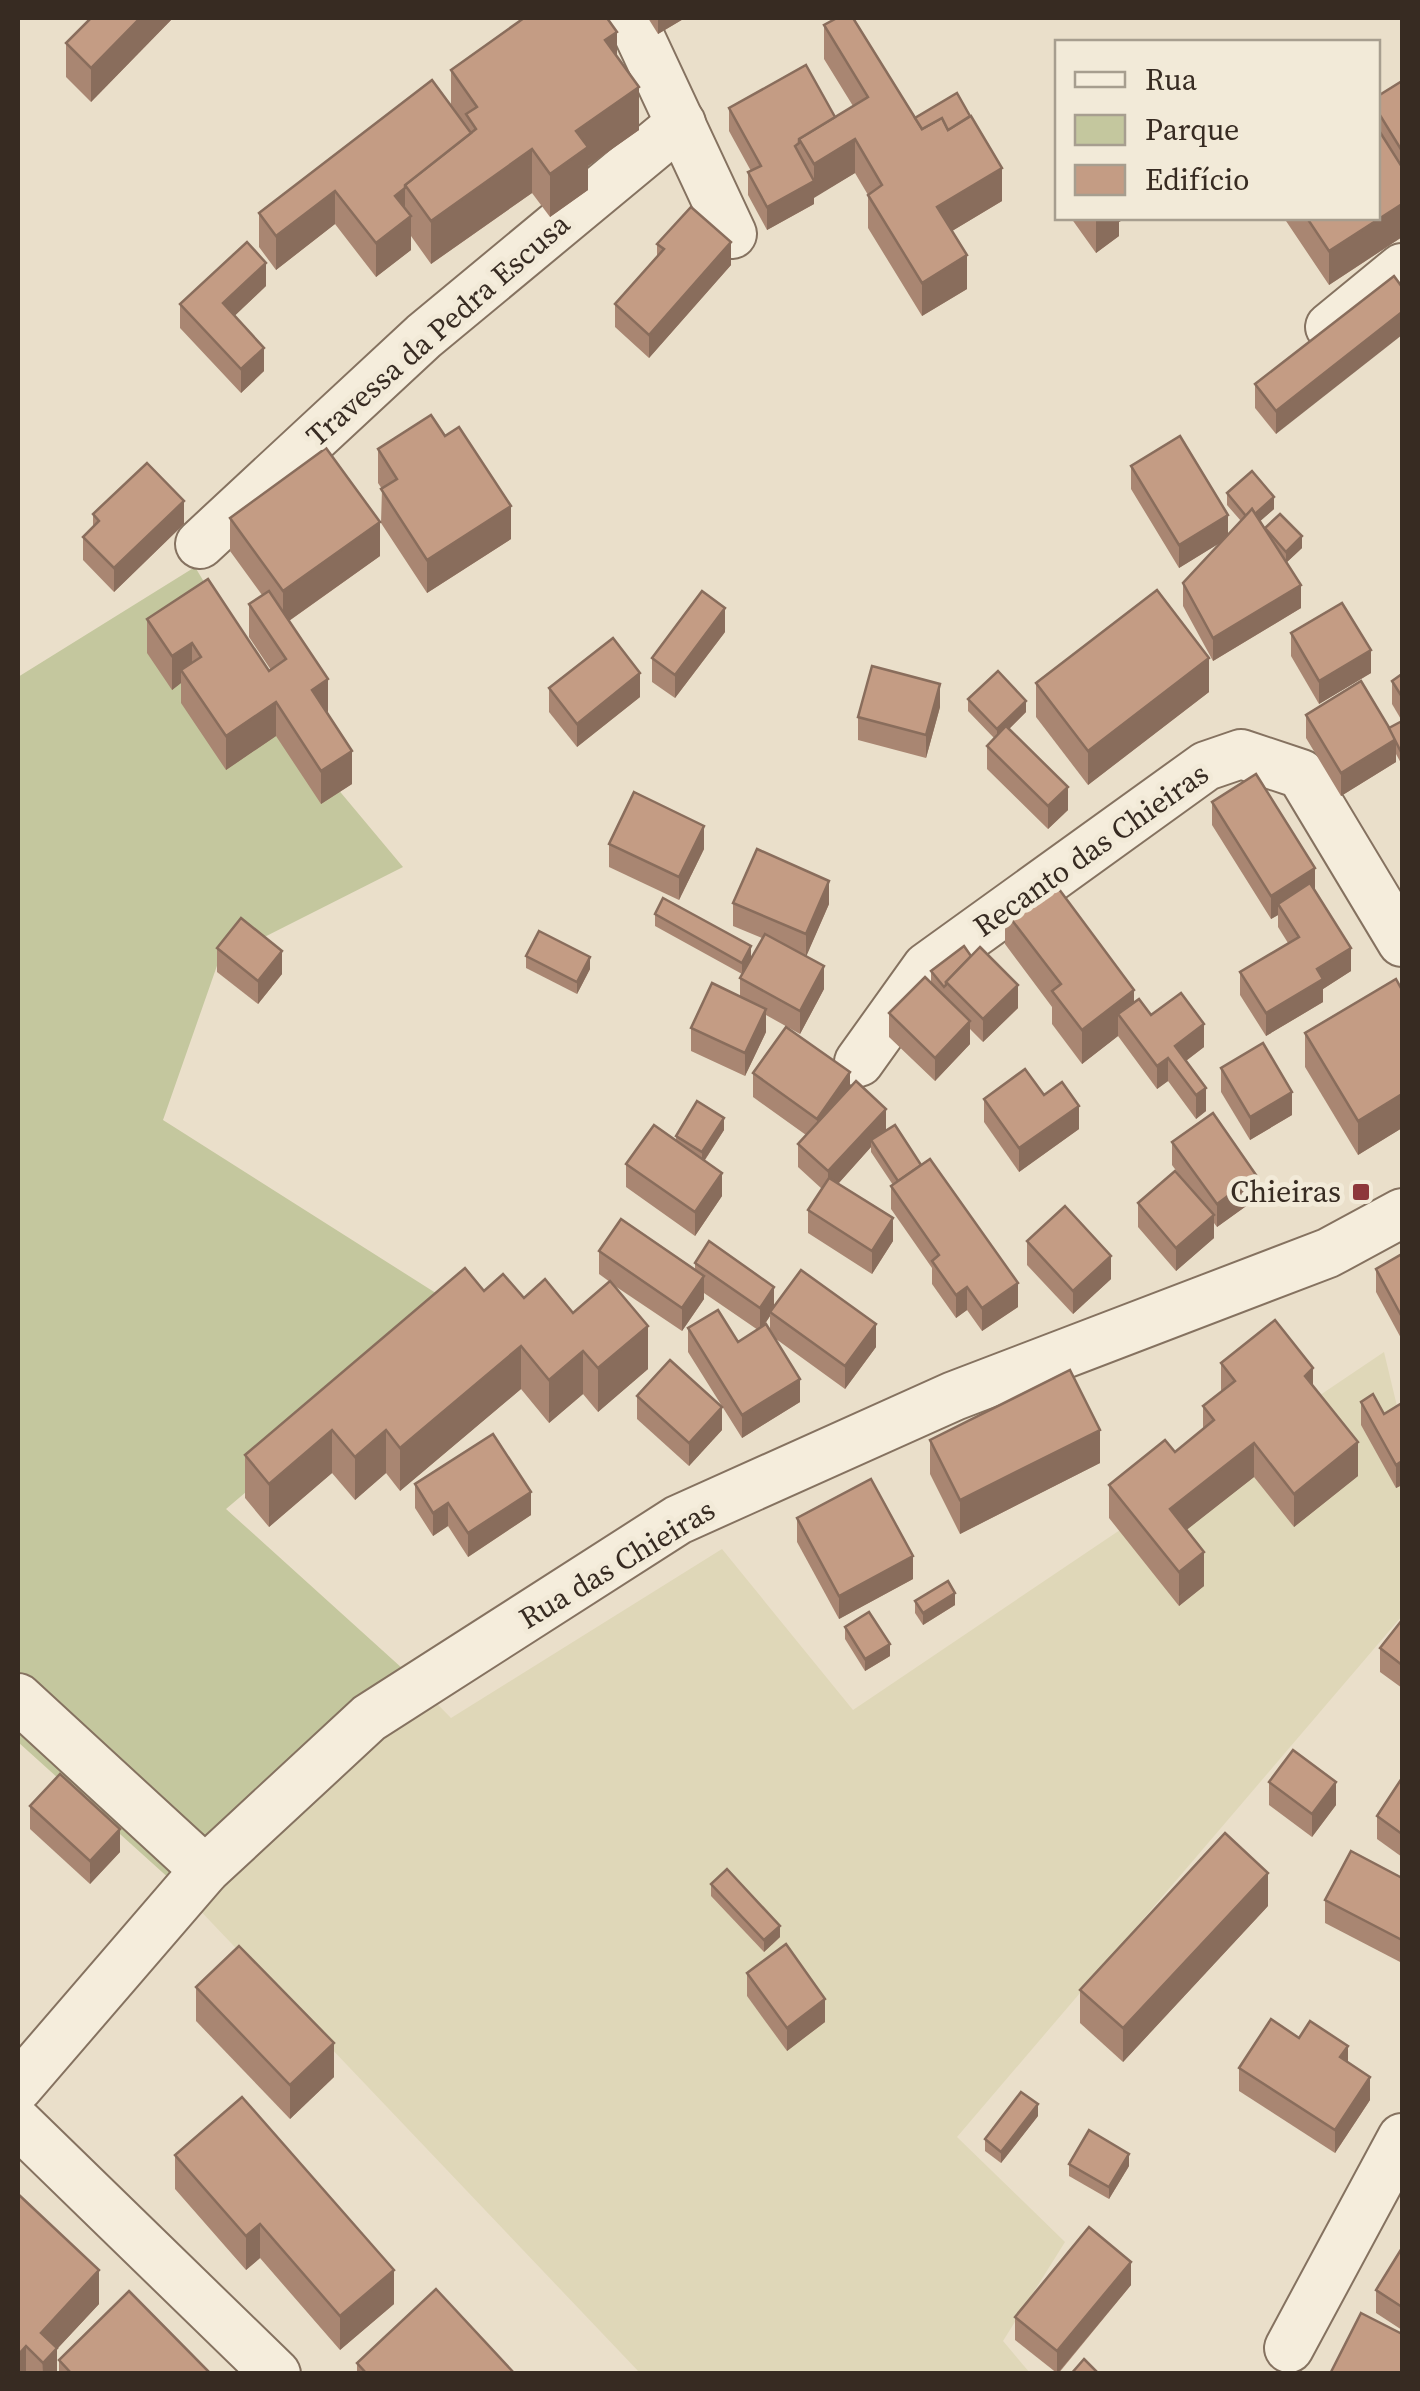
<svg xmlns="http://www.w3.org/2000/svg" width="1420" height="2391" font-family="'Source Serif 4',serif">
<style>
.farmland{fill:#dfd7b8}
.green{fill:#c4c79e}
.lines{fill:none;stroke-linecap:round;stroke-linejoin:round}
.street-casing{stroke:#857260;stroke-width:52}
.street{stroke:#f5eddc;stroke-width:48}
.wall{fill:#a98672;fill-rule:evenodd}
.shaded-wall{fill:#896d5c}
.building{fill:#c49c84;stroke:#896d5c;stroke-width:2.5}
.poi-dot{fill:#8d373b;stroke:#f2ead8;stroke-width:4}
.labels{text-anchor:middle;stroke-width:10;stroke-linejoin:round;paint-order:stroke}
.street-label{font-size:30px;fill:#372b22;stroke:#f2ead8}
.poi-label{font-size:30px;fill:#372b22;stroke:#f2ead8;text-anchor:end}
</style>
<rect width="100%" height="100%" fill="#eadfca"/>
<path class="farmland" d="M1384 1352 1402 1427V1616L957 2137 1065 2242 1003 2341 1030 2373H640L172 1881 403 1669 451 1718 722 1549 853 1710Z"/>
<path class="green" d="M195 567 306 751 403 867 219 960 163 1120 461 1309 226 1509 403 1669 172 1881 18 1742V677Z"/>
<g class="lines">
<g class="street-casing">
<g id="street">
<path d="M631 18 732 234"/>
<path d="M1330 327 1402 268"/>
<path d="M200 544 424 336 681 123"/>
<path d="M859 1062 927 967 1206 766 1241 754 1301 774 1402 942"/>
<path d="M18 1698 205 1870"/>
<path d="M18 2087 205 1870 369 1718 678 1520 954 1396 1328 1253 1402 1213"/>
<path d="M18 2123 276 2374"/>
<path d="M1289 2348 1402 2138"/>
</g>
</g>
<use href="#street" class="street"/>
</g>
<g class="wall">
<path d="M91 18H173L91 102 66 77V43Z"/>
<path d="M648 18H685L658 34Z"/>
<path d="M824 25 915 118 1002 201 952 231 967 289 922 316 868 228V195L855 173 814 197V204L767 230 748 195V172L751 171 729 131V108L835 117 853 106 824 59Z"/>
<path d="M617 57 639 130 588 166V190L550 217 532 193 431 264 411 236V250L376 277 335 224 276 270 259 247V213L451 106V70Z"/>
<path d="M1402 81V237L1329 285 1284 218H1378V96Z"/>
<path d="M1071 218H1126L1119 222V236L1096 253Z"/>
<path d="M657 244 731 265 649 358 615 327V304L657 256Z"/>
<path d="M1394 276 1276 434 1255 408V384Z"/>
<path d="M266 286 234 316 264 371 241 393 180 328V304Z"/>
<path d="M378 449 511 539 427 593 381 523 382 489 378 483Z"/>
<path d="M1131 466 1228 535 1241 521 1227 505V493L1274 509 1260 521 1265 528 1302 548 1287 562 1301 608 1213 661 1183 606V583L1221 542 1179 568 1131 489Z"/>
<path d="M93 514 184 524 114 592 83 560V537L93 527Z"/>
<path d="M230 518 380 556 289 621 328 713 352 784 321 804 276 736 226 770 181 703V683L172 690 147 653V619L269 671 271 670 249 637V604L262 595 230 551Z"/>
<path d="M725 632 675 698 652 682V658Z"/>
<path d="M1291 633 1371 673 1319 704 1291 656Z"/>
<path d="M1402 674V721L1392 704V681Z"/>
<path d="M1036 683 1209 692 1088 785 1036 717Z"/>
<path d="M549 688 640 697 577 747 549 712Z"/>
<path d="M968 699 1026 712 1009 729 1068 810 1048 829 987 769V746L994 738 968 711Z"/>
<path d="M940 707 926 758 858 740V717Z"/>
<path d="M1306 715 1389 728 1402 721V765L1396 754V762L1341 796 1306 738Z"/>
<path d="M1212 802 1315 891 1351 971 1323 989V1002L1266 1036 1240 995V972L1288 943 1278 927V915L1271 919 1212 825Z"/>
<path d="M609 844 704 849 679 900 609 867Z"/>
<path d="M733 903 829 904 806 956 824 989 800 1034 766 1015V1032L745 1076 691 1051V1028L740 997V978L742 974 655 926V914L751 958 762 938 733 926Z"/>
<path d="M1005 911 1151 1015 1204 1047 1186 1061 1206 1111 1196 1119 1168 1081 1157 1089 1118 1036 1082 1064 1052 1024V1007L1005 944Z"/>
<path d="M217 948 282 974 258 1004 217 972Z"/>
<path d="M526 956 590 969 577 994 526 968Z"/>
<path d="M971 956 1018 1008 983 1042 970 1029V1044L935 1081 889 1037V1013L931 983V971Z"/>
<path d="M1402 990V1128L1358 1155 1305 1067V1033Z"/>
<path d="M1221 1068 1292 1115 1250 1140 1221 1092Z"/>
<path d="M753 1073 850 1088 886 1131 1018 1307 982 1331 967 1310 956 1318 932 1284V1268L891 1209V1186L893 1185 871 1152V1147L838 1184 893 1241 872 1274 808 1233V1210L822 1189 798 1167V1144L806 1135 753 1097Z"/>
<path d="M1044 1095 1079 1129 1019 1172 984 1122V1099Z"/>
<path d="M724 1130 705 1160 722 1196 695 1236 626 1187V1164L676 1140V1136Z"/>
<path d="M1172 1142 1256 1199 1217 1227 1214 1223V1238L1176 1271 1138 1227V1203L1183 1180 1172 1165Z"/>
<path d="M1027 1241 1111 1279 1073 1314 1027 1265Z"/>
<path d="M599 1251 695 1270V1263L774 1307 876 1347 845 1389 776 1339 800 1402 742 1438 688 1352V1328L738 1342 758 1330 704 1293V1299L682 1331 612 1284 648 1369 598 1412 583 1394 549 1423 521 1389 400 1491 386 1473 355 1500 332 1473 269 1527 245 1498V1455L484 1291 524 1298 573 1313 610 1282 599 1274ZM770 1316V1331L763 1327Z"/>
<path d="M1402 1254V1340L1376 1292V1269Z"/>
<path d="M1221 1363 1313 1387 1358 1476 1294 1527 1254 1477 1186 1530 1204 1586 1179 1606 1109 1518V1485L1175 1452 1203 1430V1406L1221 1392Z"/>
<path d="M637 1396 722 1430 689 1466 637 1419Z"/>
<path d="M1361 1402 1384 1414 1402 1403V1485L1396 1488 1361 1425Z"/>
<path d="M930 1440 1100 1463 960 1534 930 1474Z"/>
<path d="M415 1484 531 1515 468 1557 448 1526 433 1536 415 1508Z"/>
<path d="M797 1518 913 1579 839 1619 797 1542Z"/>
<path d="M915 1601 955 1605 923 1625 915 1613Z"/>
<path d="M1402 1620V1688L1380 1672V1648Z"/>
<path d="M845 1627 890 1656 865 1671 845 1639Z"/>
<path d="M1402 1778V1857L1377 1839V1816Z"/>
<path d="M1269 1782 1336 1805 1312 1837 1269 1805Z"/>
<path d="M30 1806 120 1852 90 1884 30 1829Z"/>
<path d="M1402 1878V1963L1325 1923V1900Z"/>
<path d="M711 1884 780 1937 764 1952 711 1896Z"/>
<path d="M1268 1906 1123 2062 1080 2023V1990Z"/>
<path d="M747 1973 825 2022 787 2051 747 1996Z"/>
<path d="M196 1987 334 2077 290 2119 196 2021Z"/>
<path d="M1299 2038 1348 2062 1370 2100 1335 2153 1239 2091V2068Z"/>
<path d="M1038 2116 1001 2163 985 2151V2139Z"/>
<path d="M175 2155 394 2304 340 2350 260 2258 246 2270 175 2189Z"/>
<path d="M1069 2164 1129 2166 1109 2199 1069 2176Z"/>
<path d="M18 2194 99 2304 57 2349V2374H18Z"/>
<path d="M1402 2248V2330L1376 2313V2290Z"/>
<path d="M1131 2285 1058 2374 1015 2340V2317Z"/>
<path d="M59 2360 211 2374H59Z"/>
<path d="M357 2363 515 2374H357Z"/>
</g>
<g class="shaded-wall">
<path d="M140 18H173L91 102V68Z"/>
<path d="M658 18H685L658 34Z"/>
<path d="M617 32V75L605 40Z"/>
<path d="M639 87V130L588 166V190L550 217V174L576 131Z"/>
<path d="M855 139V173L814 198V164Z"/>
<path d="M532 149V193L431 264V221Z"/>
<path d="M1002 168V201L937 240V207Z"/>
<path d="M814 181V204L767 230V207Z"/>
<path d="M405 188V220L411 216V250L376 277V243L395 196Z"/>
<path d="M335 191V224L276 270V236Z"/>
<path d="M1402 204V237L1329 285V251Z"/>
<path d="M1098 218H1126L1119 222V236L1096 253V219Z"/>
<path d="M731 242V265L649 358V335Z"/>
<path d="M967 255V289L922 316V283Z"/>
<path d="M266 263V286L223 327V303Z"/>
<path d="M1402 312V335L1276 434V411Z"/>
<path d="M264 348V371L241 393V369Z"/>
<path d="M1274 497V509L1249 531V519Z"/>
<path d="M184 501V524L114 592V568Z"/>
<path d="M511 506V539L427 593V560Z"/>
<path d="M1228 515V538L1179 568V545Z"/>
<path d="M380 522V556L283 625V591Z"/>
<path d="M1302 536V548L1286 563V552Z"/>
<path d="M1301 585V608L1213 661V638Z"/>
<path d="M725 608V632L675 698V675Z"/>
<path d="M192 643V676L181 670V683L172 690V656Z"/>
<path d="M1371 650V673L1319 704V681Z"/>
<path d="M1209 658V692L1088 785V751Z"/>
<path d="M640 673V697L577 747V724Z"/>
<path d="M328 679V713L312 690Z"/>
<path d="M940 684V707L926 758V735Z"/>
<path d="M1026 701V712L997 741V729Z"/>
<path d="M276 702V736L226 770V736Z"/>
<path d="M1396 739V762L1341 796V773Z"/>
<path d="M352 751V784L321 804V771Z"/>
<path d="M1068 787V810L1048 829V806Z"/>
<path d="M704 826V849L679 900V877Z"/>
<path d="M1315 868V891L1278 904V915L1271 919V896Z"/>
<path d="M829 881V904L806 957V934Z"/>
<path d="M751 946V958L742 974V963Z"/>
<path d="M1351 948V971L1323 989V1002L1266 1036V1013L1317 969Z"/>
<path d="M282 951V974L258 1004V981Z"/>
<path d="M590 957V969L577 994V982Z"/>
<path d="M824 966V989L800 1034V1011Z"/>
<path d="M1018 985V1008L983 1042V1019Z"/>
<path d="M1134 990V1024L1118 1014V1036L1082 1064V1030Z"/>
<path d="M766 1009V1032L745 1076V1053Z"/>
<path d="M970 1021V1044L935 1081V1058Z"/>
<path d="M1204 1024V1047L1175 1069V1046Z"/>
<path d="M1168 1058V1081L1157 1089V1066Z"/>
<path d="M850 1072V1095L817 1142V1119Z"/>
<path d="M1206 1088V1111L1196 1119V1095Z"/>
<path d="M1292 1092V1115L1250 1140V1117Z"/>
<path d="M1402 1094V1128L1358 1155V1121Z"/>
<path d="M1079 1106V1129L1019 1172V1148Z"/>
<path d="M886 1109V1132L871 1140V1147L828 1195V1171Z"/>
<path d="M724 1118V1130L702 1164V1152Z"/>
<path d="M722 1173V1196L695 1236V1212Z"/>
<path d="M1256 1175V1199L1217 1227V1204Z"/>
<path d="M1214 1215V1238L1176 1271V1248Z"/>
<path d="M893 1218V1241L872 1274V1251Z"/>
<path d="M1111 1256V1279L1073 1314V1291Z"/>
<path d="M704 1276V1299L682 1331V1308Z"/>
<path d="M1018 1283V1307L982 1331V1308Z"/>
<path d="M774 1287V1310L770 1312V1316L760 1331V1308Z"/>
<path d="M967 1287V1310L956 1318V1295Z"/>
<path d="M876 1324V1347L845 1389V1366Z"/>
<path d="M648 1326V1369L598 1412V1368Z"/>
<path d="M521 1346V1389L400 1491V1448Z"/>
<path d="M583 1351V1394L549 1423V1380Z"/>
<path d="M1313 1368V1402L1305 1376Z"/>
<path d="M800 1379V1402L742 1438V1415Z"/>
<path d="M722 1407V1430L689 1466V1443Z"/>
<path d="M332 1430V1473L269 1527V1484Z"/>
<path d="M386 1430V1473L355 1500V1457Z"/>
<path d="M1100 1430V1463L960 1534V1500Z"/>
<path d="M1358 1442V1476L1294 1527V1494Z"/>
<path d="M1254 1443V1477L1170 1543V1509Z"/>
<path d="M1402 1461V1485L1396 1488V1465Z"/>
<path d="M531 1492V1515L468 1557V1533Z"/>
<path d="M448 1503V1526L433 1536V1513Z"/>
<path d="M1204 1552V1586L1179 1606V1572Z"/>
<path d="M913 1556V1579L839 1619V1596Z"/>
<path d="M955 1593V1605L923 1625V1613Z"/>
<path d="M890 1644V1656L865 1671V1659Z"/>
<path d="M1336 1782V1805L1312 1837V1814Z"/>
<path d="M120 1829V1852L90 1884V1861Z"/>
<path d="M1268 1873V1906L1123 2062V2028Z"/>
<path d="M780 1926V1937L764 1952V1940Z"/>
<path d="M825 1999V2022L787 2051V2028Z"/>
<path d="M334 2043V2077L290 2119V2085Z"/>
<path d="M1348 2046V2069L1340 2057Z"/>
<path d="M1370 2077V2100L1335 2153V2130Z"/>
<path d="M1038 2104V2116L1001 2163V2152Z"/>
<path d="M1129 2154V2166L1109 2199V2187Z"/>
<path d="M260 2224V2258L246 2270V2236Z"/>
<path d="M1131 2262V2285L1057 2374V2351Z"/>
<path d="M99 2270V2304L57 2349V2374H43L41 2333Z"/>
<path d="M394 2270V2304L340 2350V2316Z"/>
<path d="M26 2346V2374H18V2355Z"/>
</g>
<g class="building">
<path d="M91 18H140L91 68 66 43Z"/>
<path d="M524 18H607L617 32 605 40 639 87 576 131 588 147 550 174 532 149 431 221 405 185 476 129 466 114 477 107 451 70Z"/>
<path d="M837 18H853L922 129 942 118 948 130 971 116 1002 168 937 207 967 255 922 283 868 195 882 185 855 139 814 164 799 139 868 97 824 25Z"/>
<path d="M806 65 835 117 799 139V143L795 146 814 181 767 207 748 172 761 166 729 108Z"/>
<path d="M432 80 471 133 405 185V188L395 196 411 216 376 243 335 191 276 236 259 213Z"/>
<path d="M1402 81V151L1378 112V96Z"/>
<path d="M957 93 970 116 948 130 942 118 922 129 915 118Z"/>
<path d="M1378 129 1402 167V204L1329 251 1307 218H1378Z"/>
<path d="M691 207 731 242 649 335 615 304 664 249 657 244Z"/>
<path d="M247 242 266 263 223 303 264 348 241 369 180 304Z"/>
<path d="M1394 276 1402 287V312L1276 411 1255 384Z"/>
<path d="M431 415 445 436 459 427 511 506 427 560 381 489 397 479 378 449Z"/>
<path d="M1180 436 1228 515 1179 545 1131 466Z"/>
<path d="M326 448 380 522 283 591 230 518Z"/>
<path d="M147 463 184 501 114 568 83 537 99 521 93 514Z"/>
<path d="M1252 471 1274 497 1255 514 1252 509 1246 516 1227 493Z"/>
<path d="M1252 509 1301 585 1213 638 1183 583Z"/>
<path d="M1280 514 1302 536 1286 552 1265 528Z"/>
<path d="M208 579 269 671 286 659 249 604 269 591 328 679 312 690 352 751 321 771 276 702 226 736 181 670 201 657 192 643 172 656 147 619Z"/>
<path d="M1157 590 1209 658 1088 751 1036 683Z"/>
<path d="M702 591 725 608 675 675 652 658Z"/>
<path d="M1342 603 1371 650 1319 681 1291 633Z"/>
<path d="M613 638 640 673 577 724 549 688Z"/>
<path d="M872 666 940 684 926 735 858 717Z"/>
<path d="M998 671 1026 701 997 729 968 699Z"/>
<path d="M1402 674V697L1392 681Z"/>
<path d="M1361 681 1396 739 1341 773 1306 715Z"/>
<path d="M1402 721V754L1389 728Z"/>
<path d="M1006 726 1068 787 1048 806 987 746Z"/>
<path d="M1256 774 1315 868 1271 896 1212 802Z"/>
<path d="M634 792 704 826 679 877 609 844Z"/>
<path d="M757 849 829 881 806 934 733 903Z"/>
<path d="M1050 877 1134 990 1082 1030 1052 991 1061 984 1005 911Z"/>
<path d="M1310 883 1351 948 1317 969 1323 979 1266 1013 1240 972 1299 937 1278 904Z"/>
<path d="M663 898 751 946 742 963 655 914Z"/>
<path d="M241 918 282 951 258 981 217 948Z"/>
<path d="M539 931 590 957 577 982 526 956Z"/>
<path d="M765 934 824 966 800 1011 740 978Z"/>
<path d="M964 946 971 956 946 982V985L944 987 931 971Z"/>
<path d="M980 947 1018 985 983 1019 946 982Z"/>
<path d="M925 977 970 1021 935 1058 889 1013Z"/>
<path d="M1396 979 1402 990V1094L1358 1121 1305 1033Z"/>
<path d="M712 983 766 1009 745 1053 691 1028Z"/>
<path d="M1181 993 1204 1024 1175 1046 1206 1088 1196 1095 1168 1058 1157 1066 1118 1014 1139 999 1151 1015Z"/>
<path d="M786 1027 850 1072 817 1119 753 1073Z"/>
<path d="M1263 1043 1292 1092 1250 1117 1221 1068Z"/>
<path d="M1025 1069 1044 1095 1062 1082 1079 1106 1019 1148 984 1099Z"/>
<path d="M856 1081 886 1109 828 1171 798 1144Z"/>
<path d="M697 1101 724 1118 702 1152 676 1136Z"/>
<path d="M1213 1113 1256 1175 1217 1204 1172 1142Z"/>
<path d="M654 1125 722 1173 695 1212 626 1164Z"/>
<path d="M895 1125 921 1165 898 1181 871 1140Z"/>
<path d="M930 1159 1018 1283 982 1308 967 1287 956 1295 932 1261 939 1255 891 1186Z"/>
<path d="M1175 1171 1214 1215 1176 1248 1138 1203Z"/>
<path d="M829 1178 893 1218 872 1251 808 1210Z"/>
<path d="M1065 1206 1111 1256 1073 1291 1027 1241Z"/>
<path d="M621 1219 704 1276 682 1308 599 1251Z"/>
<path d="M709 1241 774 1287 760 1308 695 1263Z"/>
<path d="M1402 1254V1317L1376 1269Z"/>
<path d="M465 1268 484 1291 503 1274 524 1298 545 1279 573 1313 610 1281 648 1326 598 1368 583 1351 549 1380 521 1346 400 1448 386 1430 355 1457 332 1430 269 1484 245 1455Z"/>
<path d="M801 1270 876 1324 845 1366 770 1312Z"/>
<path d="M718 1310 738 1342 766 1324 800 1379 742 1415 688 1328Z"/>
<path d="M1275 1320 1313 1368 1305 1376 1358 1442 1294 1494 1254 1443 1170 1509 1204 1552 1179 1572 1109 1485 1165 1440 1175 1452 1214 1420 1203 1406 1235 1381 1221 1363Z"/>
<path d="M670 1360 722 1407 689 1443 637 1396Z"/>
<path d="M1070 1370 1100 1430 960 1500 930 1440Z"/>
<path d="M1373 1394 1384 1414 1402 1403V1461L1396 1465 1361 1402Z"/>
<path d="M493 1434 531 1492 468 1533 448 1503 433 1513 415 1484Z"/>
<path d="M871 1479 913 1556 839 1596 797 1518Z"/>
<path d="M948 1581 955 1593 923 1613 915 1601Z"/>
<path d="M869 1612 890 1644 865 1659 845 1627Z"/>
<path d="M1402 1620V1665L1380 1648Z"/>
<path d="M1293 1750 1336 1782 1312 1814 1269 1782Z"/>
<path d="M60 1774 120 1829 90 1861 30 1806Z"/>
<path d="M1402 1778V1834L1377 1816Z"/>
<path d="M1225 1833 1268 1873 1123 2028 1080 1990Z"/>
<path d="M1351 1851 1402 1878V1940L1325 1900Z"/>
<path d="M727 1869 780 1926 764 1940 711 1884Z"/>
<path d="M786 1944 825 1999 787 2028 747 1973Z"/>
<path d="M239 1946 334 2043 290 2085 196 1987Z"/>
<path d="M1271 2019 1299 2038 1310 2021 1348 2046 1340 2057 1370 2077 1335 2130 1239 2068Z"/>
<path d="M1021 2092 1038 2104 1001 2152 985 2139Z"/>
<path d="M242 2097 394 2270 340 2316 260 2224 246 2236 175 2155Z"/>
<path d="M1089 2130 1129 2154 1109 2187 1069 2164Z"/>
<path d="M18 2194 99 2270 41 2333 57 2348 43 2363 26 2346 18 2355Z"/>
<path d="M1089 2227 1131 2262 1057 2351 1015 2317Z"/>
<path d="M1402 2248V2307L1376 2290Z"/>
<path d="M436 2289 515 2374H367L357 2363Z"/>
<path d="M129 2291 211 2374H72L59 2360Z"/>
<path d="M1361 2313 1402 2334V2374H1330Z"/>
<path d="M1084 2359 1099 2374H1071Z"/>
</g>
<rect class="poi-dot" x="1351" y="1182" width="20" height="20" rx="5"/>
<g class="labels">
<g class="street-label">
<text transform="translate(438 330) rotate(-41)" y="10">Travessa da Pedra Escusa</text>
<text transform="translate(1091 850) rotate(-35)" y="10">Recanto das Chieiras</text>
<text transform="translate(617 1564) rotate(-31)" y="10">Rua das Chieiras</text>
</g>
<g class="poi-label">
<text x="1341" y="1202">Chieiras</text>
</g>
</g>
<rect width="1420" height="2391" fill="none" stroke="#372b22" stroke-width="40"/>
<rect x="1055" y="40" width="325" height="180" fill="#f2ead8" stroke="#a79e8f" stroke-width="2.5"/>
<rect x="1075" y="72" width="50" height="15" fill="#f5eddc" stroke="#a79e8f" stroke-width="2.5"/>
<text x="1145" y="90" font-size="30" fill="#372b22">Rua</text>
<rect x="1075" y="115" width="50" height="30" fill="#c4c79e" stroke="#a79e8f" stroke-width="2.5"/>
<text x="1145" y="140" font-size="30" fill="#372b22">Parque</text>
<rect x="1075" y="165" width="50" height="30" fill="#c49c84" stroke="#a79e8f" stroke-width="2.5"/>
<text x="1145" y="190" font-size="30" fill="#372b22">Edifício</text>
</svg>
